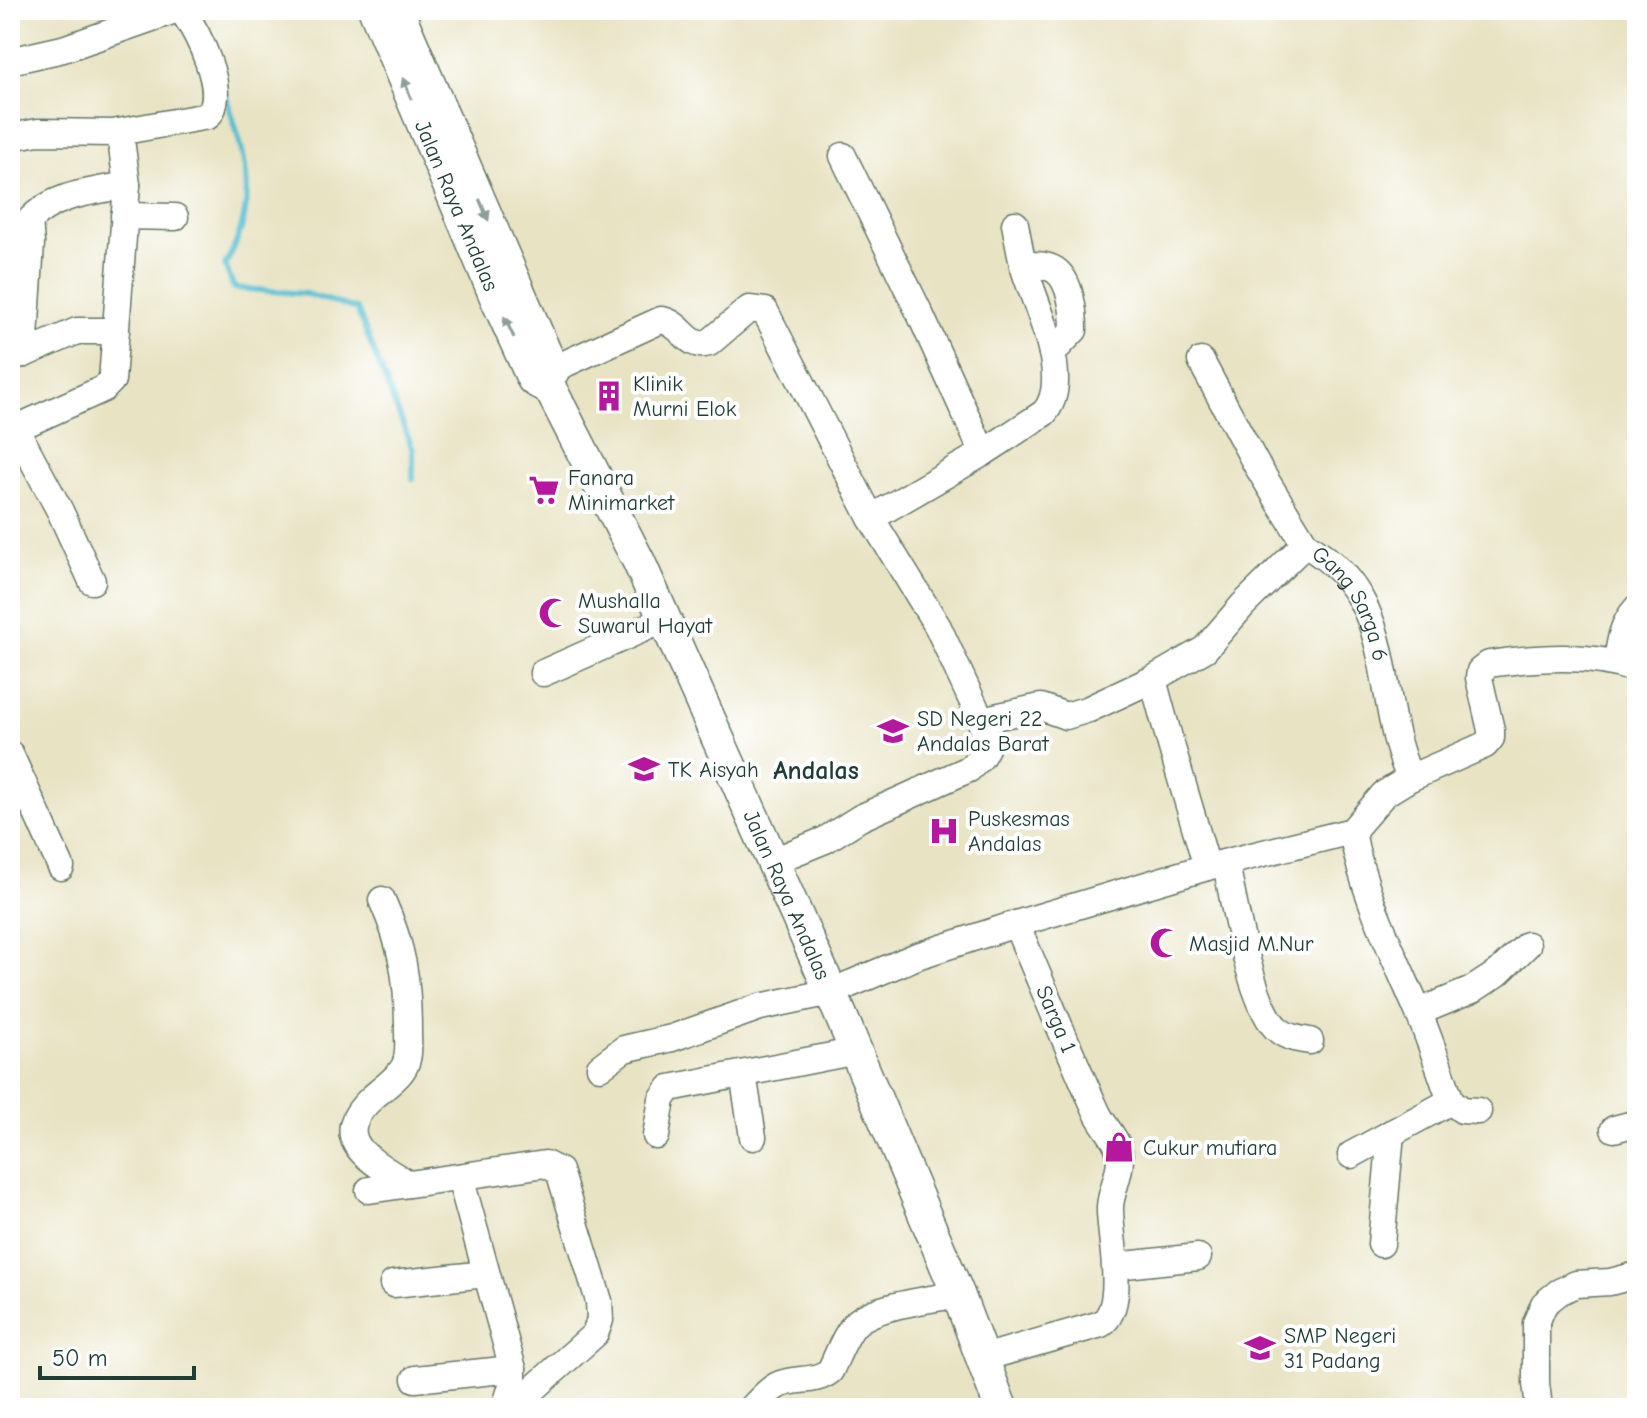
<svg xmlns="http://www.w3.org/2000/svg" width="1647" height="1418" font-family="'Comic Neue',sans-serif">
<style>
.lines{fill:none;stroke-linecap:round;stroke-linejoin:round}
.stream{stroke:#56bfd2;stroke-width:6}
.minor-casing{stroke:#657766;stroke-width:29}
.major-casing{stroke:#657766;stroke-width:35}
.minor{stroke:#fff;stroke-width:26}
.major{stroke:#fff;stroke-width:32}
.oneway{fill:#8f9e9a}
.labels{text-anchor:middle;stroke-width:8;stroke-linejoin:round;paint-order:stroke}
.street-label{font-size:22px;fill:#1f3d34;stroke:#fff}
.poi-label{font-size:22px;fill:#1f3d34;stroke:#fff;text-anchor:start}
.quarter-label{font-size:26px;font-weight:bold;fill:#1f3d34;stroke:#fff}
</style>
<rect width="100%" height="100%" fill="#fff"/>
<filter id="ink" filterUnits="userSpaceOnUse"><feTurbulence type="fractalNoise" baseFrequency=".0125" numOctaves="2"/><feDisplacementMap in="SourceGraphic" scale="16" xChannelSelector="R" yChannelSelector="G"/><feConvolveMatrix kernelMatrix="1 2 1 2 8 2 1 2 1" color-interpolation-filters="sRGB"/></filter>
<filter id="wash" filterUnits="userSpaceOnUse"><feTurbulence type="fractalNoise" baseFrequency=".006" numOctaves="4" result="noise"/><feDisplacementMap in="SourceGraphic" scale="32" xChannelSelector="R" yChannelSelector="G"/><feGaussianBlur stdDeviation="1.8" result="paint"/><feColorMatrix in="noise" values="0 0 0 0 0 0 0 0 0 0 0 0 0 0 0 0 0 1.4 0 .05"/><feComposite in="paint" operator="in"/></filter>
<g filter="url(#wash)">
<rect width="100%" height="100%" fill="#e8e3c3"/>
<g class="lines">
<path class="stream" d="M226 96C246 160 261 203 225 265L234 288 307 294 357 309 413 450V479"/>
</g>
</g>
<g filter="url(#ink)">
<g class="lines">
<g class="minor-casing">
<g id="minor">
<path d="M10 61 63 49 175 10"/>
<path d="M10 137 38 132 113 133 208 116C229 92 197 32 182 10"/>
<path d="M843 156 920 314 983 453"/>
<path d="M124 216 175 217"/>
<path d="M1023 265C1034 265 1045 264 1055 270 1071 281 1074 313 1074 330L1052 353"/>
<path d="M24 354 31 243 29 221C53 194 92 192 127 185"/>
<path d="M10 356 24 354 77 331H116"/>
<path d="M1201 361 1256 464 1305 544"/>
<path d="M536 377 661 320C682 322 687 350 709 343L749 309 765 311 871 518 938 627 981 720 986 748 981 757 969 769 860 818 825 840 771 862"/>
<path d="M16 429 60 511 92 581"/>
<path d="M10 431 103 389 112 380 127 185 120 132"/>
<path d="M871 518 983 453 1044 413C1074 380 1035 305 1024 268 1020 254 1018 239 1015 224"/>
<path d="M1617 662C1620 641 1622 624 1637 608"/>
<path d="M543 673 665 619"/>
<path d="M1153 679C1169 742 1189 804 1207 867"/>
<path id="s1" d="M981 720 1041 707 1066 716 1089 709 1153 679 1205 649 1243 605 1305 544C1401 600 1372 693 1410 778"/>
<path d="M10 754 61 867"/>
<path d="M1352 831C1363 894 1392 951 1417 1009 1430 1039 1440 1071 1451 1101L1462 1110 1478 1111"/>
<path d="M1226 863C1233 900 1251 1003 1276 1028 1285 1037 1297 1039 1310 1041"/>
<path d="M382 900C403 947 408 980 408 1031 408 1042 410 1057 404 1067 398 1078 383 1088 373 1097 325 1140 372 1161 408 1184"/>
<path d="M1419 1012 1472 990 1498 973 1527 945"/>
<path d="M600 1067 624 1049 672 1038 760 1007 831 992 917 956 1016 924 1207 867 1352 831 1384 794 1410 778 1485 745 1491 738V730L1479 678 1480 671 1489 664C1538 657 1591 653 1637 670"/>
<path d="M743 1074 753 1137"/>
<path d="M1614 1129 1637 1123"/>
<path d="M656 1136 662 1099 670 1088 857 1051"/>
<path d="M1351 1155 1451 1101"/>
<path d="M460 1177 513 1369V1382L505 1408"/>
<path d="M369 1190 545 1164 559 1171 599 1301 600 1320 595 1334 512 1408"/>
<path d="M1381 1244 1391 1133"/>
<path d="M1116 1266 1198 1257"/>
<path d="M393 1284 486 1274"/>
<path d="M983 1358 1101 1324C1128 1306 1109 1236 1110 1207 1111 1188 1125 1166 1118 1147 1113 1134 1101 1123 1096 1110 1068 1049 1043 986 1016 924"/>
<path d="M415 1379 513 1369"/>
<path d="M752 1408C761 1399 771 1386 784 1383 800 1378 816 1382 830 1371 837 1357 844 1337 854 1325 872 1305 932 1300 958 1294"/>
<path d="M1539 1408 1536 1383V1323L1544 1304 1559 1292 1576 1284 1610 1282 1637 1275"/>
</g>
</g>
<g class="major-casing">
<g id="major">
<path id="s2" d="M375 10 498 302 533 379 551 390 639 562 831 992 958 1294 1001 1408"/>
<path d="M402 21 553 371"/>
</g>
</g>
<use href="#minor" class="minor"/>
<use href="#major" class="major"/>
</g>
<defs><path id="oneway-solid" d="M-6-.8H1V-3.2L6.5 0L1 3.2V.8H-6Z" transform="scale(2)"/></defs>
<g class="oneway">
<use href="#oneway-solid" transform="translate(407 88) rotate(-112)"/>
<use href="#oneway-solid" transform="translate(484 210) rotate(67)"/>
<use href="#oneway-solid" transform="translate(509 327) rotate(-115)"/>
</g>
</g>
<defs>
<g id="building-bare" transform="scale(2.4)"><path d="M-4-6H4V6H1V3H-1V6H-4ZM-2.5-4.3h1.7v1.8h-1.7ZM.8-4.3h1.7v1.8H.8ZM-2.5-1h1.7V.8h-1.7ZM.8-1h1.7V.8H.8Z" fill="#b5179e" stroke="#fff" stroke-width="2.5" paint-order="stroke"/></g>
<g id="supermarket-bare" transform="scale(2.4)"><path d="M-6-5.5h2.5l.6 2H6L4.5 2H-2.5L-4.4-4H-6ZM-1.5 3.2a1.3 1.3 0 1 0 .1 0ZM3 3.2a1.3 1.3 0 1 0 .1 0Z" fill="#b5179e" stroke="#fff" stroke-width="2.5" paint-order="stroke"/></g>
<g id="mosque-bare" transform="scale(2.4)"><path d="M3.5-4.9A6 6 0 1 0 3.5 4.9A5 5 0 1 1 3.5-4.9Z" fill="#b5179e" stroke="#fff" stroke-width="2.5" paint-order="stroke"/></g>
<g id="school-bare" transform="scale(2.4)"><path d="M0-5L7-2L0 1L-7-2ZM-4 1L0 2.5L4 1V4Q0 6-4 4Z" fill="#b5179e" stroke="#fff" stroke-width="2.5" paint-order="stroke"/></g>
<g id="hospital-bare" transform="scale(2.4)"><path d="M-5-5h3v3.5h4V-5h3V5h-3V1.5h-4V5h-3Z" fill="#b5179e" stroke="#fff" stroke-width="2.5" paint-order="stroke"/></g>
<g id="shop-bare" transform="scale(2.4)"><path d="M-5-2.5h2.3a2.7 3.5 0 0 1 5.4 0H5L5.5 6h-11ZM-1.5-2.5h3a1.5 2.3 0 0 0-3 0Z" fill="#b5179e" stroke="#fff" stroke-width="2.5" paint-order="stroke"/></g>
</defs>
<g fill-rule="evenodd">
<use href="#building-bare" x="609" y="396"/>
<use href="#supermarket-bare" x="544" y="490"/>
<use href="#mosque-bare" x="554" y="613"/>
<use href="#school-bare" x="893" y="731"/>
<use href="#school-bare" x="644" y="769"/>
<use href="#hospital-bare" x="944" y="831"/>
<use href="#mosque-bare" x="1165" y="943"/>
<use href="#shop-bare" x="1119" y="1147"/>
<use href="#school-bare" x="1260" y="1348"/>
</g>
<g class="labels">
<g class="street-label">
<text dy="8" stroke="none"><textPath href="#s2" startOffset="212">Jalan Raya Andalas</textPath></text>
<text dy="8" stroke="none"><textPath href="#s1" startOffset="466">Gang Sarga 6</textPath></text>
<text dy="8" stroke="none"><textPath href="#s2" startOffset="980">Jalan Raya Andalas</textPath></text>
<text transform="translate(1057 1019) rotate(67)" y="8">Sarga 1</text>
</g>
<g class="poi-label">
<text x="633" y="391">Klinik<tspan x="633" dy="25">Murni Elok</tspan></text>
<text x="568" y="485">Fanara<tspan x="568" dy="25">Minimarket</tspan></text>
<text x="578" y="608">Mushalla<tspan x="578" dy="25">Suwarul Hayat</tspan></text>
<text x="917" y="726">SD Negeri 22<tspan x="917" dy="25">Andalas Barat</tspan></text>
<text x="668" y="777">TK Aisyah</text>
<text x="968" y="826">Puskesmas<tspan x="968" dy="25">Andalas</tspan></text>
<text x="1189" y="951">Masjid M.Nur</text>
<text x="1143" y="1155">Cukur mutiara</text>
<text x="1284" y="1343">SMP Negeri<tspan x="1284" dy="25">31 Padang</tspan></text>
</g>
<g class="quarter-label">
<text x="816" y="779">Andalas</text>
</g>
</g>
<rect width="1647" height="1418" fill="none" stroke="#fff" stroke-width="40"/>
<path d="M40 1366v12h154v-12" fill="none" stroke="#1f3d34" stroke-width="4"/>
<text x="52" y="1366" font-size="24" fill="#1f3d34" stroke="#ffffff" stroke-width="6" paint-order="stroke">50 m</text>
</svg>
